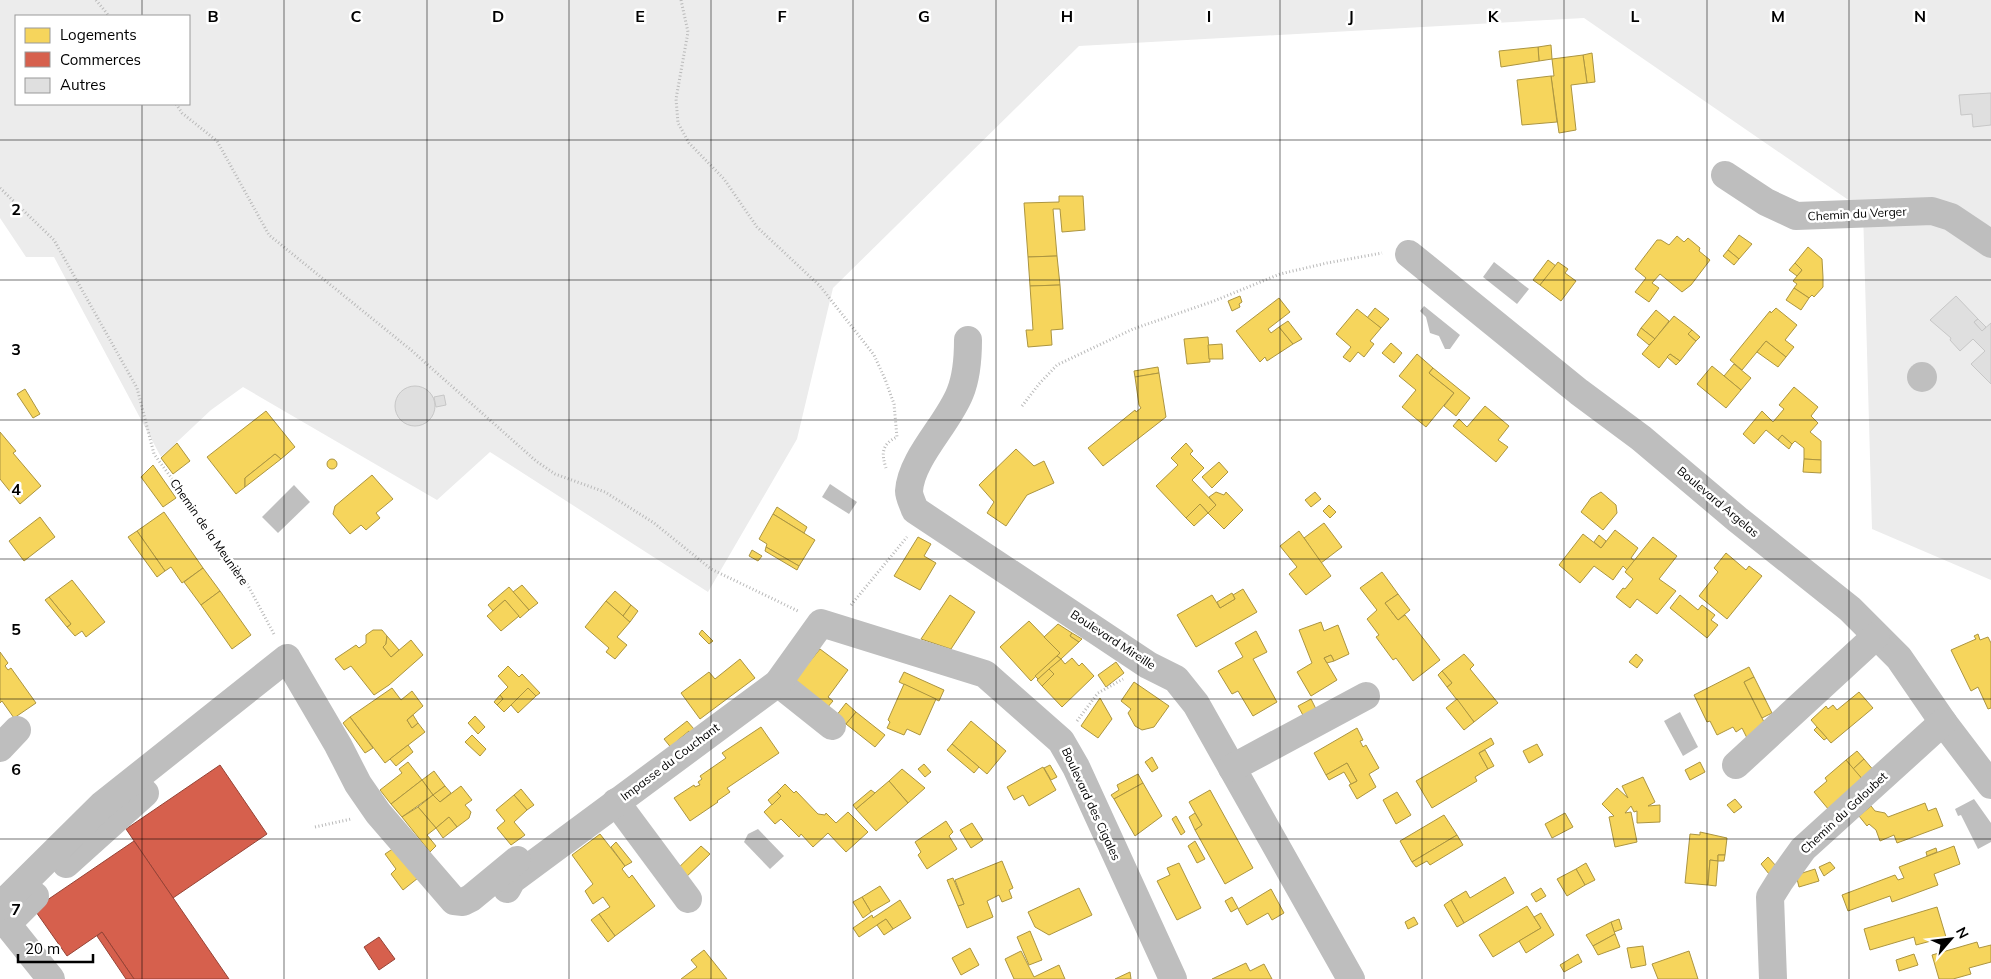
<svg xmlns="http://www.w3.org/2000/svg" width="1991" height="979" font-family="Mulish,sans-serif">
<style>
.green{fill:#ececec;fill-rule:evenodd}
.water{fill:#bfbfbf}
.homes{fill:#f6d55c;stroke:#ac9540}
.shops{fill:#d6604d;stroke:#964336}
.building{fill:#dfdfdf;stroke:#c7c7c7}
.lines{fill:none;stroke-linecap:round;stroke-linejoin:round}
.path{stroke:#b9b9b9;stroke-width:3;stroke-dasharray:1 2.5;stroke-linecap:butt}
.minor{stroke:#bebebe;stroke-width:28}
.grid{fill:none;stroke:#000;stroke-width:1;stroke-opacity:0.55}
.labels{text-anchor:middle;stroke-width:5;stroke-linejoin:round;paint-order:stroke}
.street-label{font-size:12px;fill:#000;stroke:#fff}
.grid-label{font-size:16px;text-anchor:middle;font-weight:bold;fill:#000;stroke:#fff;stroke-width:5;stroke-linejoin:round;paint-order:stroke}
</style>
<rect width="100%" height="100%" fill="#fff"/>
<path class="green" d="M0 0H1991V580L1872 529 1863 210 1584 18 1079 46 833 288 797 439 708 592 490 452 437 500 243 387 211 410 161 457 54 257H26L0 218ZM16 16H189V104H16Z"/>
<g class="water">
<path d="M1494 262 1529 289 1517 304 1483 277Z"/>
<path d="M1424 306 1460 335 1450 349H1445L1439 336 1430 333 1426 317 1420 311Z"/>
<circle cx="1922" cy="377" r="15"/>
<path d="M830 484 857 502 849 514 822 497Z"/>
<path d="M294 485 310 502 278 533 262 517Z"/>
<path d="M1680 712 1698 747 1683 756 1664 721Z"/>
<path d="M1974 799 1991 823V842L1978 849 1961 815 1958 816 1955 809Z"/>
<path d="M758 829 784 856 770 869 744 842 748 834Z"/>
</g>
<g class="homes">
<path d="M1551 45 1552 59 1539 61 1538 47Z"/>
<path d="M1538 47 1539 61 1501 67 1499 51Z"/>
<path d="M1592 53 1595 82 1587 83 1583 55Z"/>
<path d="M1583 55 1587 83 1571 85 1576 130 1559 133 1551 76H1554L1552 59Z"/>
<path d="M1551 76 1557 122 1522 125 1517 80Z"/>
<path d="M1059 196H1083L1085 230 1062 232 1060 209H1053L1057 256 1028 257 1024 203 1059 202Z"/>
<path d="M1739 235 1752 244 1739 259 1728 250Z"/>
<path d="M1677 236 1684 242 1688 238 1700 248 1699 251 1710 260 1691 285 1682 292 1660 274 1652 283 1659 288 1649 302 1635 292 1646 278 1635 269 1657 240H1661L1669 245Z"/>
<path d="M1808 247 1822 259 1823 277V287L1814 297 1812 295 1809 298 1794 288 1797 284 1793 281 1802 270 1795 263Z"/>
<path d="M1728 250 1739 259 1734 265 1723 256Z"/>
<path d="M1057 256 1060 285 1030 286 1028 257Z"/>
<path d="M1548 260 1556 266 1540 285 1533 280Z"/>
<path d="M1558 262 1568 269 1565 273 1576 281 1561 301 1540 285Z"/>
<path d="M1795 263 1802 270 1797 276 1789 270Z"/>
<path d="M1060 285 1063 329 1051 330 1052 345 1028 347 1026 330H1033L1030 286Z"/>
<path d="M1794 288 1809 298 1801 310 1786 300Z"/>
<path d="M1240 296 1242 302 1239 304 1240 307 1232 311 1228 301Z"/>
<path d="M1279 298 1290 312 1268 329 1271 333 1279 327 1293 344 1267 361 1265 357 1260 362 1236 331Z"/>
<path d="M1375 308 1389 319 1381 328 1367 318Z"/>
<path d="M1776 308 1797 325 1785 340 1794 347 1786 357 1766 341 1742 370 1730 360 1770 311 1771 313Z"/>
<path d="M1357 309 1381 328 1370 341 1374 344 1364 357 1358 352 1350 362 1343 357 1351 347 1336 334Z"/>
<path d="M1656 310 1669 321 1655 339 1641 328Z"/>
<path d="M1674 316 1692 330 1688 334 1696 341 1680 361 1670 354 1659 368 1642 354Z"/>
<path d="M1288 321 1302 339 1293 344 1279 327Z"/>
<path d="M1641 328 1655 339 1649 345 1637 335Z"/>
<path d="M1692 330 1700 337 1696 341 1688 334Z"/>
<path d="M1208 337 1210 362 1187 364 1184 339Z"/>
<path d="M1766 341 1786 357 1778 367 1757 352Z"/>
<path d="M1391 343 1402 353 1394 363 1382 353Z"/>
<path d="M1222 344 1223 359H1209L1208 345Z"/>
<path d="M1417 354 1433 368 1429 373 1454 393 1426 427 1402 407 1416 390 1399 376Z"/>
<path d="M1670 354 1680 361 1676 365 1667 357Z"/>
<path d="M1734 364 1751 378 1741 390 1724 376Z"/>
<path d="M1712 366 1741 390 1726 408 1697 384Z"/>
<path d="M1158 367 1159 373 1135 377 1134 371Z"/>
<path d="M1433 368 1470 398 1456 416 1444 406 1454 393 1429 373Z"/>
<path d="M1159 373 1166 417 1103 466 1088 448 1135 410 1136 412 1141 408 1139 405 1135 377Z"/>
<path d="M1794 387 1818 407 1811 416 1818 423 1810 432 1821 441V460L1804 459V448L1795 441 1792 444 1782 435 1778 440 1766 430 1754 444 1743 434 1762 411 1773 422 1784 409 1779 405Z"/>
<path d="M25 389 40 414 33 418 17 394Z"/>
<path d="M1485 406 1509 426 1498 440 1508 447 1496 462 1453 426 1459 419 1467 427Z"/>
<path d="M266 411 295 447 281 459 275 454 245 478V487L236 494 207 457Z"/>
<path d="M0 432 16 451 13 453 41 486 20 504 0 479Z"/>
<path d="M1782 435 1792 444 1789 449 1778 440Z"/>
<path d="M177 443 190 461 173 474 161 458Z"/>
<path d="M1186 443 1193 451 1190 454 1204 468 1192 480 1216 505 1208 513 1200 504 1186 518 1156 486 1178 465 1171 458Z"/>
<path d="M1016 449 1034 466 1044 461 1054 483 1027 495 1006 526 987 513 994 502 979 485Z"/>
<path d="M275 454 281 459 245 487V478Z"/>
<path d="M1804 459 1821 460V473L1803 472Z"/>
<circle cx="332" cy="464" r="5"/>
<path d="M1219 462 1228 472 1212 488 1202 477Z"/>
<path d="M153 465 176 498 163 507 141 477Z"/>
<path d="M372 475 393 499 376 513 380 518 366 530 361 525 350 534 333 514 335 506Z"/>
<path d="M1216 492 1224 495 1226 492 1243 510 1224 529 1208 513 1216 505 1209 497Z"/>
<path d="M1315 492 1321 499 1311 507 1305 500Z"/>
<path d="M1601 492 1616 505 1617 513 1603 530 1581 512 1591 498Z"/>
<path d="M1200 504 1208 513 1194 526 1186 518Z"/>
<path d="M1329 505 1336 512 1330 518 1323 511Z"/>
<path d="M777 507 807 527 804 533 773 514Z"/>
<path d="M164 512 203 568 182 583 171 567 165 571 137 531Z"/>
<path d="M773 514 815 540 799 566 766 547 767 544 759 539Z"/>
<path d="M40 517 55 537 24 561 9 541Z"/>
<path d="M1324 523 1342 547 1321 563 1304 538Z"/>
<path d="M1615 530 1638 548 1631 558 1635 561 1627 570 1623 566 1613 580 1594 566 1580 583 1559 565 1583 534 1601 548Z"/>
<path d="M137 531 165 571 157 577 128 537Z"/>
<path d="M1299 531 1331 576 1306 595 1289 574 1297 567 1280 546Z"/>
<path d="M1599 535 1606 541 1601 548 1594 542Z"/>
<path d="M918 537 931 544 924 556 936 563 920 590 894 576Z"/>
<path d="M1653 537 1677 556 1659 579 1676 591 1657 614 1637 599 1630 608 1616 597 1623 588 1625 589 1633 579 1625 572Z"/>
<path d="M766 547 799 566 797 570 765 551Z"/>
<path d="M752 550 762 556 758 561 749 556Z"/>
<path d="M1726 553 1746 570 1749 566 1762 576 1727 619 1699 596 1718 572 1714 568Z"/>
<path d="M203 568 220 591 201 605 184 582Z"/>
<path d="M1382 572 1398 594 1385 603 1398 620 1405 615 1440 660 1413 681 1396 658 1393 660 1376 637 1379 635 1367 619 1377 610 1360 588Z"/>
<path d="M72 580 105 622 86 637 82 631 75 636 67 627 71 624 49 597Z"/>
<path d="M522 585 538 603 529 610 513 592Z"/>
<path d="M509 587 529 610 520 618 505 600 493 611 488 605Z"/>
<path d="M1243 589 1257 612 1196 647 1177 615 1212 595 1220 608 1235 599 1233 595Z"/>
<path d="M220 591 251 635 232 649 201 605Z"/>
<path d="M615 591 631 605 623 616 606 601Z"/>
<path d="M1232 593 1235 599 1220 608 1217 602Z"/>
<path d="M1398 594 1410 610 1398 620 1385 603Z"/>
<path d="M950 595 975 612 951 649 921 639Z"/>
<path d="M1680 595 1698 610 1702 605 1715 615 1711 620 1718 625 1707 638 1670 608Z"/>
<path d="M49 597 71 624 67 627 45 600Z"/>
<path d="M505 600 519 616 501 631 487 616Z"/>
<path d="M606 601 630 622 617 637 627 645 615 659 606 652 609 648 585 627Z"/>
<path d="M631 605 638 611 630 622 623 616Z"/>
<path d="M1029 621 1060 653 1031 681 1000 647Z"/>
<path d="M1321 622 1324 631 1338 625 1349 654 1334 661 1331 655 1324 658 1337 680 1311 696 1297 672 1312 663 1299 630Z"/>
<path d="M1058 624 1072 633 1070 636 1079 642 1061 659 1057 656 1060 653 1044 637Z"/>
<path d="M373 630H382L387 636 386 644 383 647 391 657 411 640 423 655 389 685 374 695 351 666 344 670 335 659 356 645 359 648 366 643V635Z"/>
<path d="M702 630 713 641 709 644 699 634Z"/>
<path d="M1256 631 1267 652 1253 659 1277 702 1253 716 1238 691 1232 694 1218 671 1243 657 1235 643Z"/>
<path d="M1072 633 1082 639 1079 642 1070 636Z"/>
<path d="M1978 634 1980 640 1988 637 1991 643V708L1988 709 1978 687 1971 691 1951 650 1976 639 1974 636Z"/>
<path d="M387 636 399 650 391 657 383 647 386 644Z"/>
<path d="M820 649 848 670 828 697 833 701 826 709 793 682Z"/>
<path d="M0 652 8 663 5 666 8 670 11 668 36 703 14 718 2 701 0 703Z"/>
<path d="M1464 654 1474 665 1470 669 1498 703 1474 722 1447 687 1452 683 1442 671Z"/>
<path d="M1636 654 1643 660 1637 668 1629 662Z"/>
<path d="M1331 655 1334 661 1327 663 1324 658Z"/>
<path d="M1057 656 1061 659 1038 679 1035 676Z"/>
<path d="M1072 658 1079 666 1082 663 1094 676 1062 707 1042 686 1054 674 1049 669 1061 659 1065 664Z"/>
<path d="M740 659 755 678 700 719 681 693 709 672 715 679Z"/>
<path d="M1116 662 1124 673 1106 687 1098 675Z"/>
<path d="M508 666 519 677 522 674 540 693 536 696 528 688 504 712 497 705 503 699 500 695 508 687 498 676Z"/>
<path d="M1749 667 1754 677 1744 682 1767 728 1747 738 1742 728 1736 732 1733 727 1717 735 1710 721 1707 722 1694 695Z"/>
<path d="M1049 669 1054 674 1042 686 1037 680Z"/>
<path d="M1442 671 1452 683 1447 687 1438 675Z"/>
<path d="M904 672 944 690 939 701 899 682Z"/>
<path d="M1754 677 1772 713 1762 718 1744 682Z"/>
<path d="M1134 682 1169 706 1154 727 1142 730 1135 726 1128 713 1131 709 1121 701Z"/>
<path d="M904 684 936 699 920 735 907 729 904 735 887 728 890 722 888 720Z"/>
<path d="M392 688 401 700 412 691 423 706 407 720 412 728 418 723 425 732 385 763 350 717Z"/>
<path d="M528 688 536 696 518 713 511 705Z"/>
<path d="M1859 692 1873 708 1831 743 1811 720 1826 706 1828 709 1833 705 1837 710Z"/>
<path d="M500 695 503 699 497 705 494 702Z"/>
<path d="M1100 698 1112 719 1098 738 1081 726Z"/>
<path d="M1311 699 1318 713 1305 719 1298 706Z"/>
<path d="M1457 699 1474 722 1464 730 1446 708Z"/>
<path d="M846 703 856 712 846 724 836 716Z"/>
<path d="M856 712 885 735 875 747 846 724Z"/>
<path d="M413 715 418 723 412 728 407 720Z"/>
<path d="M475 716 485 727 478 734 468 723Z"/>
<path d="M350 717 373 748 365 753 343 723Z"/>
<path d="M687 721 694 729 690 733 689 731 677 741 673 750 664 739Z"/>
<path d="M971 721 1006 751 987 774 952 744Z"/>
<path d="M761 727 779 753 727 788 730 792 717 801 718 802 690 821 674 798 694 785 695 787 700 785 698 782 702 779 700 776 726 758 722 753Z"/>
<path d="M1817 727 1827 738 1824 740 1814 730Z"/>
<path d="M1357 728 1363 740 1360 741 1363 747 1366 745 1379 768 1369 774 1376 787 1357 799 1349 785 1357 781 1347 763 1326 775 1314 753Z"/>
<path d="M472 735 486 749 480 756 465 742Z"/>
<path d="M1491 738 1494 744 1479 753 1488 769 1475 777 1477 781 1432 808 1416 781Z"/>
<path d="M952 744 979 767 974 773 947 750Z"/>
<path d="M1537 744 1543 755 1529 763 1523 751Z"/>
<path d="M408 745 413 752 396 766 390 759Z"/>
<path d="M1485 750 1494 766 1488 769 1479 753Z"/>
<path d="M1857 751 1864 759 1853 769 1846 760Z"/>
<path d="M1152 757 1158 768 1152 772 1145 762Z"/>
<path d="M1864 759 1875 772 1864 781 1853 769Z"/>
<path d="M1846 760 1864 781 1829 810 1814 792 1827 781 1825 778Z"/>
<path d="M408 762 422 780 391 804 380 790 402 773 399 769Z"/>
<path d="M1700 762 1705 772 1690 780 1685 770Z"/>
<path d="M1347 763 1357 781 1351 784 1344 772 1329 780 1326 775Z"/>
<path d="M924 764 931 772 925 777 918 769Z"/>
<path d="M1050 765 1057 777 1051 780 1044 768Z"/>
<path d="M1043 767 1056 790 1029 806 1023 795 1014 800 1007 787Z"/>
<path d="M902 769 925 788 908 803 889 781Z"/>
<path d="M434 771 445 786 433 795 422 780Z"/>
<path d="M1138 774 1143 783 1114 799 1111 795 1119 790 1117 785Z"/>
<path d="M1643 777 1655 802 1648 806 1660 805V822L1637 823V811L1634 812 1631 806 1625 813 1631 812 1637 842 1615 847 1609 817 1614 816 1602 804 1617 788 1628 798 1622 786Z"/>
<path d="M422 780 433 795 402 817 391 804Z"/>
<path d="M889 781 908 803 876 831 856 809Z"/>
<path d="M1143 783 1162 816 1135 836 1114 799Z"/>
<path d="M785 784 794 793 796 791 818 814 825 815 826 813 836 823 848 812 868 832 846 852 828 833 813 847 801 834 799 837 781 819 775 824 764 812 781 796 777 792Z"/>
<path d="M445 786 451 793 440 802 433 795Z"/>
<path d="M461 786 472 800 465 805 471 812 469 818 457 827 449 817 436 828 418 807 433 795 440 802Z"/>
<path d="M521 789 534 805 527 810 514 795Z"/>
<path d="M871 790 875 793 856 809 853 805Z"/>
<path d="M1210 790 1253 868 1225 884 1195 830 1202 825 1189 802Z"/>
<path d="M777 792 781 796 772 805 768 800Z"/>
<path d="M1397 792 1411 815 1396 824 1383 800Z"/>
<path d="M514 795 527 810 514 822 525 835 511 845 497 828 505 821 496 810Z"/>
<path d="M1735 799 1742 807 1734 813 1727 805Z"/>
<path d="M1925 803 1928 811 1936 808 1943 826 1897 843 1894 835 1880 841 1876 830 1869 824 1867 826 1859 816 1871 806 1875 811 1885 813 1888 817Z"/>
<path d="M418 807 436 828 427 835 436 846 430 852 402 817Z"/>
<path d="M1195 813 1202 825 1195 830 1189 817Z"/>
<path d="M1565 813 1573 827 1552 838 1545 824Z"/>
<path d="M1444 815 1457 835 1412 862 1400 841Z"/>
<path d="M1176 816 1185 832 1181 835 1172 819Z"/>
<path d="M449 817 457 827 443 838 436 828Z"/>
<path d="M946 821 953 832 949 836 957 849 927 869 918 855 921 852 915 842Z"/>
<path d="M972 823 983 840 971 848 960 830Z"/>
<path d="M1700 832 1727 838 1725 855H1718V861L1710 860 1708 885 1685 883 1690 834 1700 835Z"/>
<path d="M600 834 625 866 622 869 629 878 632 875 655 906 615 936 599 914 610 907 603 897 593 904 585 891 593 884 572 855Z"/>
<path d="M1457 835 1463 845 1430 865 1427 861 1416 867 1412 862Z"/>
<path d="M1195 841 1205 859 1197 863 1188 846Z"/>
<path d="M616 842 632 862 625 866 611 847Z"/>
<path d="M400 844 423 874 403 890 391 874 396 869 385 854Z"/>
<path d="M701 846 710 854 681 882 674 872Z"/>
<path d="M1954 846 1960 864 1934 874 1938 885 1892 902 1890 896 1848 911 1842 895 1895 875 1898 880 1904 878 1899 867Z"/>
<path d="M1936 848 1937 852 1927 856 1926 852Z"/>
<path d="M1718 855H1725L1724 861H1718Z"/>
<path d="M1768 857 1777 867 1769 874 1761 864Z"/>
<path d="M1710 860 1718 861 1716 886 1708 885Z"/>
<path d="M1002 861 1013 888 1009 890 1012 898 1002 902 999 895 987 901 993 917 967 928 958 906 964 904 955 880Z"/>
<path d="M1830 862 1835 868 1824 876 1819 867Z"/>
<path d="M1179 863 1201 908 1177 920 1157 881 1170 875 1167 868Z"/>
<path d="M1586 863 1595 880 1585 885 1576 869Z"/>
<path d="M1576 869 1585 885 1567 896 1557 879Z"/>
<path d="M1815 869 1819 881 1799 887 1796 875Z"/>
<path d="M1505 877 1514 893 1464 923 1451 900 1466 891 1470 898Z"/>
<path d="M953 878 964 904 958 906 947 880Z"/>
<path d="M880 886 890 901 871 912 862 897Z"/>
<path d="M1079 888 1092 915 1049 935 1035 927 1028 912Z"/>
<path d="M1541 888 1546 896 1536 902 1531 894Z"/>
<path d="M1271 889 1284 913 1272 920 1268 913 1247 925 1238 909Z"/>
<path d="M862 897 871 912 863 918 853 902Z"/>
<path d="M1232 897 1238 908 1231 912 1225 901Z"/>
<path d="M900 900 911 918 893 929 886 919 859 937 853 928 872 915 873 918Z"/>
<path d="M1451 900 1464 923 1457 927 1444 905Z"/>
<path d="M1527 906 1541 928 1493 957 1479 935Z"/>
<path d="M1937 907 1946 937 1916 945 1914 937 1870 950 1864 929Z"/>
<path d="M1541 913 1554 935 1526 953 1519 941 1541 928 1534 917Z"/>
<path d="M599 914 615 936 608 942 591 920Z"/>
<path d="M1414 917 1418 924 1408 929 1405 922Z"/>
<path d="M886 919 893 929 884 935 877 925Z"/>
<path d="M1619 919 1622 929 1614 932 1611 922Z"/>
<path d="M1611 922 1615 934 1593 946 1586 935Z"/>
<path d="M1030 931 1042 960 1029 965 1017 937Z"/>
<path d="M1615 934 1620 947 1598 955 1593 946Z"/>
<path d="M1977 942 1979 948 1991 945V962L1969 968 1971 974 1953 979H1939L1932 955Z"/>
<path d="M1643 946 1646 965 1631 968 1627 948Z"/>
<path d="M970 948 979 965 961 975 952 958Z"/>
<path d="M704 950 727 979H681L697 967 691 960Z"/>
<path d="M1021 951 1034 977 1059 965 1065 979H1014L1005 959Z"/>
<path d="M1689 951 1698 979H1658L1652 964Z"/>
<path d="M1578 954 1582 962 1564 972 1560 965Z"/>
<path d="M1914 954 1918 965 1899 971 1896 960Z"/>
<path d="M1246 963 1250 971 1264 964 1272 979H1212Z"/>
<path d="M1130 972 1131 979H1115Z"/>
</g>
<g class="shops">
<path d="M220 765 267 834 173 898 126 829Z"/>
<path d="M134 841 229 979H134L102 932 67 956 34 909Z"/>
<path d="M102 932 134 979H126L97 936Z"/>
<path d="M379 937 395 959 379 970 364 947Z"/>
</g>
<g class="building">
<path d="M1991 93V125L1973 127 1972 114 1961 115 1959 95Z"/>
<path d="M1956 296 1978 319 1974 322 1982 331 1991 323V384L1971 364 1985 351 1973 339 1960 351 1950 340 1951 338 1930 320Z"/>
<path d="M1978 319 1986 327 1982 331 1974 322Z"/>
<circle cx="415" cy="406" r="20"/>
<path d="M444 395 446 405 436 407 434 397Z"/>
</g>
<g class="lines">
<g class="path">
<path d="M96 0 109 16"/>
<path d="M681 0 688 32 676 99 678 123 689 143 724 179 757 227 820 286 874 355 885 379 894 404 897 437C882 444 881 453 886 468"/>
<path d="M176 104 182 113 217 141 269 235 411 350 536 461 555 474 605 492 654 523 711 569 798 611"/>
<path d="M0 188 54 240 137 388 154 454 244 578 275 636"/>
<path d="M1022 406 1039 384 1057 365 1133 329 1214 301 1280 274 1327 263 1382 253"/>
<path d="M851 605 907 537"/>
<path d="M1077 721 1098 693 1123 679"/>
<path d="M315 827 351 819"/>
</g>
<g class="minor">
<path d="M1725 175 1766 202 1796 216 1932 211 1951 217 1991 244"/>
<path d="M1409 254 1579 392 1641 438 1737 519 1850 609 1899 658 1943 722 1991 785"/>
<path d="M968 340C968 358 967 376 960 393 948 424 911 458 909 491 909 497 913 504 915 510L1148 665 1176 679 1196 704 1351 979"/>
<path d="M778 683 832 726"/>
<path d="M0 748 17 730"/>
<path d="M1736 765 1876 636"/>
<path d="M1232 768 1366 696"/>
<path d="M616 802 688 899"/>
<path d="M66 864 145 793"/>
<path d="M507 889 512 880 778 683 821 623 985 674 1061 741 1076 767 1173 979"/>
<path d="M35 896 7 924 51 979"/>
<path d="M0 906 102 805 287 658 338 745 358 784 378 813 454 901 463 902 471 898 517 860"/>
<path d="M1773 979 1770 897 1780 881 1803 849 1943 722"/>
</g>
</g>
<path class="grid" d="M142 0V16M284 0V979M427 0V979M569 0V979M711 0V979M853 0V979M996 0V979M1138 0V979M1280 0V979M1422 0V979M1564 0V979M1707 0V979M1849 0V979M142 104V979M0 140H1991M0 280H1991M0 420H1991M0 559H1991M0 699H1991M0 839H1991"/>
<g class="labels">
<g class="street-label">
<text transform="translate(1857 214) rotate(-3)" y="4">Chemin du Verger</text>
<text transform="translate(1718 502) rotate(40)" y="4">Boulevard Argelas</text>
<text transform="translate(209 532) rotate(55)" y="4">Chemin de la Meunière</text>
<text transform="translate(1113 640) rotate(33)" y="4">Boulevard Mireille</text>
<text transform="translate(670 762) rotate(-37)" y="4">Impasse du Couchant</text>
<text transform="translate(1091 804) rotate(65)" y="4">Boulevard des Cigales</text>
<text transform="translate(1844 813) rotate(-43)" y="4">Chemin du Galoubet</text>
</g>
</g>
<g class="grid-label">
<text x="213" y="22">B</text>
<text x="356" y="22">C</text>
<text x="498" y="22">D</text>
<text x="640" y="22">E</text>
<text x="782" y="22">F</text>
<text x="924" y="22">G</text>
<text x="1067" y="22">H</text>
<text x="1209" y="22">I</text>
<text x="1351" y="22">J</text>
<text x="1493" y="22">K</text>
<text x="1635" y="22">L</text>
<text x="1778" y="22">M</text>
<text x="1920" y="22">N</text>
<text x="16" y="215">2</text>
<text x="16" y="355">3</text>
<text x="16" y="495">4</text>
<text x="16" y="635">5</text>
<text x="16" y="775">6</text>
<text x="16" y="915">7</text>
</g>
<rect x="15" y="15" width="175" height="90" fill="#ffffff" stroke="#999999"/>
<rect x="25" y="28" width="25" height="15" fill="#f6d55c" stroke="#999999"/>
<text x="60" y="40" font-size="15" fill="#000000">Logements</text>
<rect x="25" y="52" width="25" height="15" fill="#d6604d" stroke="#999999"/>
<text x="60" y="65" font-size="15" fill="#000000">Commerces</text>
<rect x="25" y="78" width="25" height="15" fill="#dfdfdf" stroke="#999999"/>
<text x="60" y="90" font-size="15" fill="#000000">Autres</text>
<g transform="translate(1951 939) rotate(62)" stroke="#ffffff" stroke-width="4" paint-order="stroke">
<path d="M0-4L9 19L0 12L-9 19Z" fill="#000000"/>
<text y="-8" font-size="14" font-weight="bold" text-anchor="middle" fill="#000000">N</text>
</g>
<path d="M18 954v8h75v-8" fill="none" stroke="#000000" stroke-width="2.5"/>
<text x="25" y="954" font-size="15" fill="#000000" stroke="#ffffff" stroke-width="4" paint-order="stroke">20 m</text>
</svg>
